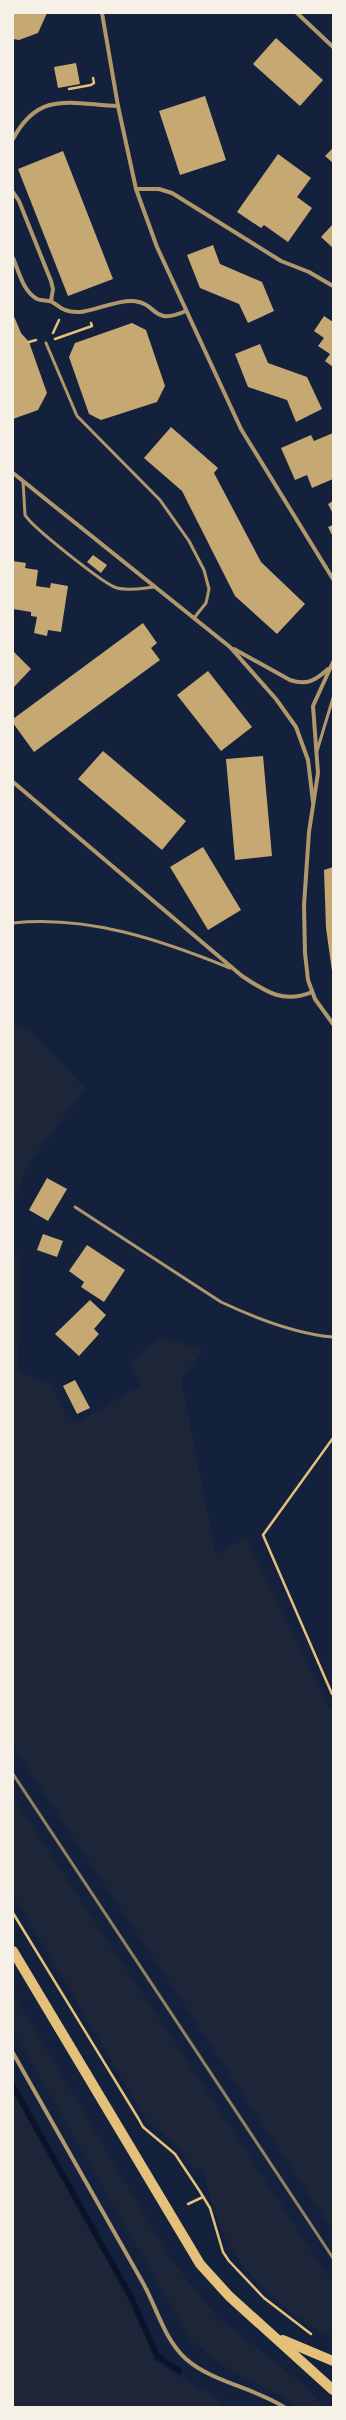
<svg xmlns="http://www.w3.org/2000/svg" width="346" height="2420" font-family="'PT Sans Narrow',sans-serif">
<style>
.green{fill:#1d2539}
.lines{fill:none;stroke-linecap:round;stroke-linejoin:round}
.stream{stroke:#0b132b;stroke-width:6}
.building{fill:#c6a872}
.path{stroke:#e5c07b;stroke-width:2.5}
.service{stroke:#b1986c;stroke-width:3}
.minor{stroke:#b1986c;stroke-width:4}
.primary{stroke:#e5c07b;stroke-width:10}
.rail{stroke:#918062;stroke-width:3}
</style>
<rect width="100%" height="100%" fill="#14213d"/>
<g class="green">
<path d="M13 1022 30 1030 85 1088 28 1164 13 1205Z"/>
<path d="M13 1254 20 1257 19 1372 51 1384 65 1413 77 1423 141 1385 129 1363 161 1337 204 1350 181 1379 216 1555 246 1537 330 1709H333V2231L13 1746Z"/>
<path d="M13 1797 333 2283V2335C304 2333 243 2271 229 2246 217 2222 210 2194 202 2168L193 2169 177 2146 146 2119 13 1895Z"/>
<path d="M13 1993 170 2258 217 2317 302 2383 324 2407H297L284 2397 231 2371 191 2341 13 2030Z"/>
<path d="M13 2087 132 2299 157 2356 150 2359 219 2399 222 2407H13Z"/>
</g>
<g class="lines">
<path class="stream" d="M13 2086 132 2299 157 2356 179 2371"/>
</g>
<g class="building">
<path d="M13 13H47L38 33 19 40 13 39Z"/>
<path d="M276 38 323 80 300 106 253 64Z"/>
<path d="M76 63 80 84 58 88 54 67Z"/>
<path d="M205 96 226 160 180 175 159 111Z"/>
<path d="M333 148V163L325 156Z"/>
<path d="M63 151 113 279 68 296 18 169Z"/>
<path d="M278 154 311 178 297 197 312 208 288 242 264 225 261 228 237 212Z"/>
<path d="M333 224V248L321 237Z"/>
<path d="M213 245 220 264 262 282 274 311 248 323 239 304 200 288 187 255Z"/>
<path d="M13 314 21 333 29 342 47 393 38 410 13 419Z"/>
<path d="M324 316 333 322V367L325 361 330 354 318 346 324 338 314 331Z"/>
<path d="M132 323 146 330 165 386 157 402 101 420 89 414 69 357 75 343Z"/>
<path d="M260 344 268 363 307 377 322 409 296 422 287 400 248 387 235 354Z"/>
<path d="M171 427 218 468 214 473 261 562 305 604 277 634 235 596 182 491 144 458Z"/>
<path d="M333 433V479L312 488 307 475 295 480 281 448 311 435 314 441Z"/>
<path d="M333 501V514L328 504Z"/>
<path d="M333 525V537L328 527Z"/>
<path d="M93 555 107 565 101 573 87 562Z"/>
<path d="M13 561 26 563 25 568 38 570 36 586 50 588 51 583 68 586 61 632 48 630 47 636 34 633 37 617 31 616V612L13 609Z"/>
<path d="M143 623 157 643 151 648 160 660 34 752 13 723V719Z"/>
<path d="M13 651 31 669 13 688Z"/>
<path d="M208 671 252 727 221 751 177 695Z"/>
<path d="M103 751 186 821 162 850 78 779Z"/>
<path d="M263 756 272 856 235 860 226 759Z"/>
<path d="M203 847 241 910 208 930 170 867Z"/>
<path d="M333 867V971H332L326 928 324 870Z"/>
<path d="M47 1178 67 1189 48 1221 29 1210Z"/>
<path d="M43 1234 63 1241 57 1257 37 1250Z"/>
<path d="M87 1245 125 1270 104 1302 81 1287 84 1282 69 1271Z"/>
<path d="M90 1300 106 1315 94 1329 99 1334 79 1356 55 1334Z"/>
<path d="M75 1380 90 1408 77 1414 63 1386Z"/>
</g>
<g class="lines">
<g class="path">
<path d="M69 89 91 85 94 83 93 78"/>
<path d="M53 333 59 320"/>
<path d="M55 339 92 326 91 323"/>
<path d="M29 342 36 340"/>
<path d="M332 1694 263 1535 333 1438"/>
<path d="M13 1913 138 2118 143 2127 175 2154 199 2190 210 2208 223 2252 229 2261 264 2298 311 2334"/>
<path d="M188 2204 203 2197"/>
</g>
<g class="service">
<path d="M46 343 77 416 160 500 189 541 204 570 209 589 206 603 194 618"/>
<path d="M23 481 25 515C32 527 105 585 117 588 129 591 143 588 155 587"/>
<path d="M317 751 333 698"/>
<path d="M13 923C88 915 161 940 230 968"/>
<path d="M75 1207 221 1302C253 1317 297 1334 333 1337"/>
</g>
<g class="minor">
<path d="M102 13 118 106 136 189 157 247 241 429 333 579"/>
<path d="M297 13 333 47"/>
<path d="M13 139C39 90 71 104 118 106"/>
<path d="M136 189H159L172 193 281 261 309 272 333 286"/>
<path d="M13 192 19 201 51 281 53 289 51 301"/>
<path d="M13 258C19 272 23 291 37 299 42 301 48 300 52 302 56 304 60 308 65 310 87 318 111 299 134 301 159 304 151 326 186 311"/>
<path d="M13 473 230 647 276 699 296 727 308 760 313 802"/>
<path d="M234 649 290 680C307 686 316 680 328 669"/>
<path d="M333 662 313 706 318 773 309 832 304 905 305 953 308 980 315 999 333 1024"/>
<path d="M13 782 242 976C266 992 284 1004 312 992"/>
<path d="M13 2053C56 2130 100 2206 143 2283 157 2308 164 2339 186 2359 212 2382 255 2388 284 2407"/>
</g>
<g class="primary">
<path d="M13 1951 200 2264 229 2296 333 2390"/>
<path d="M283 2340 333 2361"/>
</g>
<path class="rail" d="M13 1774 333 2258"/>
</g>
<rect width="346" height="2420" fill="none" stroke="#f6f1e7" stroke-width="28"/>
</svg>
